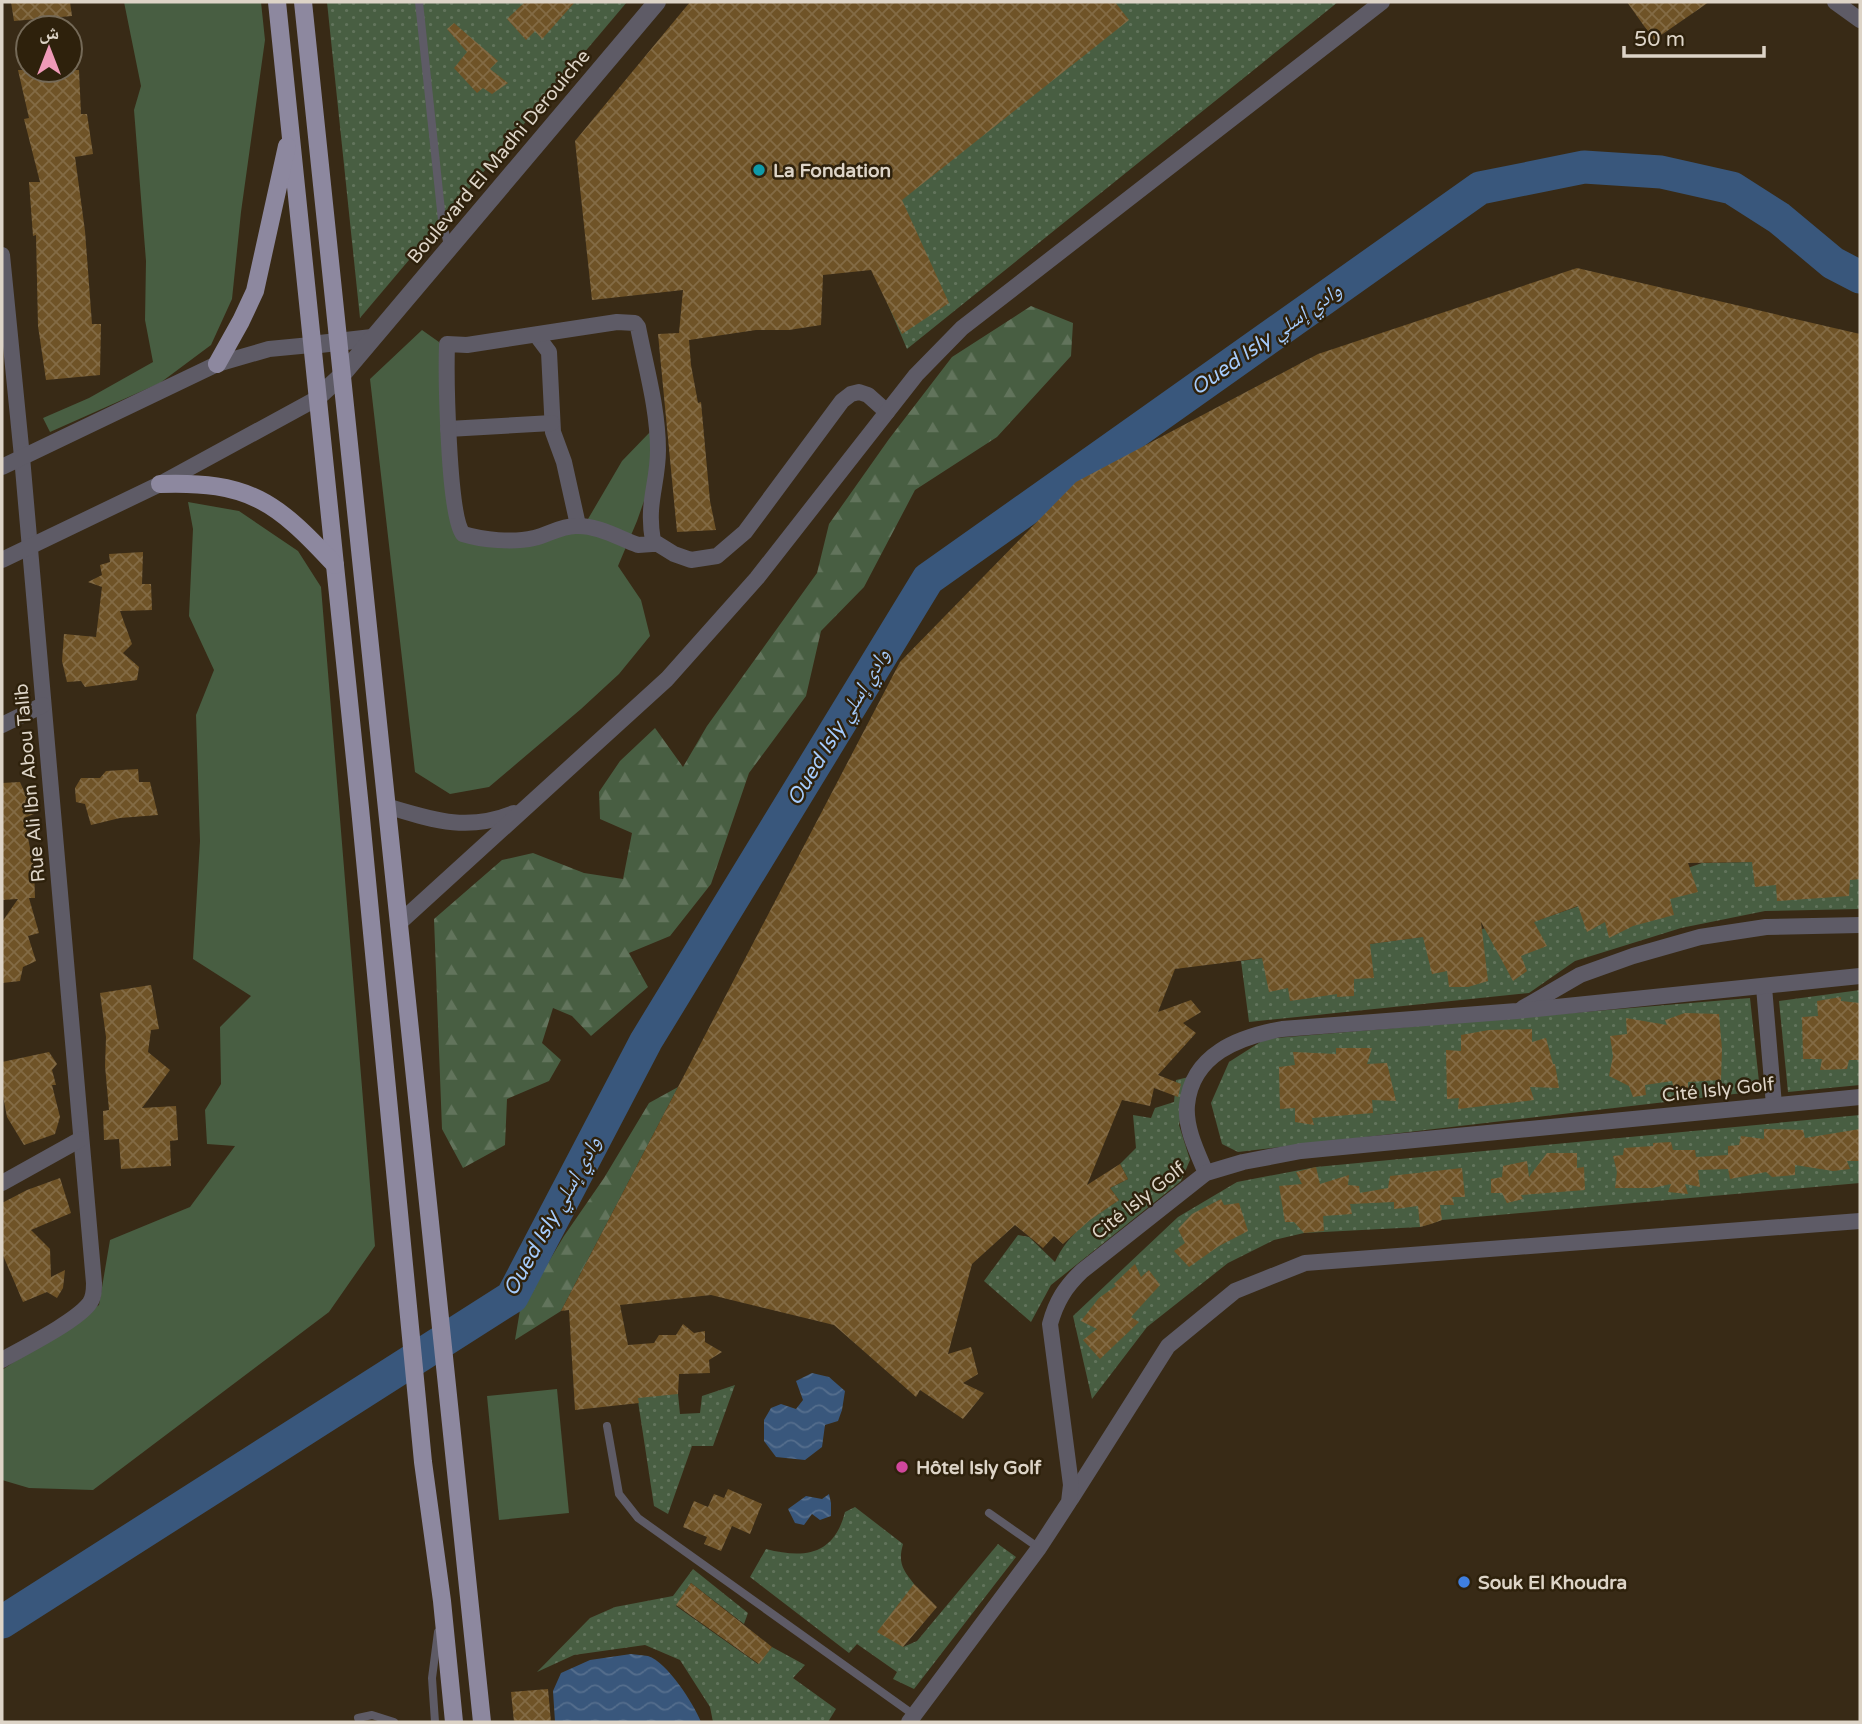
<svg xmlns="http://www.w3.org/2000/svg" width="1862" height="1724" font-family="'Varela Round','Noto Naskh Arabic',sans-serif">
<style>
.grass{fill:url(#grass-dots)}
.forest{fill:url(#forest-firs)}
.park{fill:#485e42}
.water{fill:url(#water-waves)}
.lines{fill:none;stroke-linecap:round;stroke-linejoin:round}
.river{stroke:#39577c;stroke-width:33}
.building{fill:url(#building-cross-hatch)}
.service{stroke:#5e5b66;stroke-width:8}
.minor{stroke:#5e5b66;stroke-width:16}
.tertiary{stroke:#5e5b66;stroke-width:18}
.primary{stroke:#8d889f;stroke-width:18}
.culture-dot{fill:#0f9aa8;stroke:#2e210c;stroke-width:2.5}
.hotel-dot{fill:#d1479c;stroke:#2e210c;stroke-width:2.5}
.shop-dot{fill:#3f7fe0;stroke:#2e210c;stroke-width:2.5}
.labels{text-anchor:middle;stroke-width:5;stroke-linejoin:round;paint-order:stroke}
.street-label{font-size:19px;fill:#ddd4c7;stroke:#2e210c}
.poi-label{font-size:19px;font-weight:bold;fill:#ddd4c7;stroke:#2e210c;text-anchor:start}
.water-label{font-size:21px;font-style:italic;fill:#a5cbfc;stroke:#2e210c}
</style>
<defs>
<pattern id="grass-dots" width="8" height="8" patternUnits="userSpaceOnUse" patternTransform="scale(1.75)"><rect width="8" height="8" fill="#485e42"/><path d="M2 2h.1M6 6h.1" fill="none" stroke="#62745c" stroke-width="1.8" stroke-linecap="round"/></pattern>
<pattern id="forest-firs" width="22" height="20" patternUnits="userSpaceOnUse" patternTransform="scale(1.75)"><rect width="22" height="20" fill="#485e42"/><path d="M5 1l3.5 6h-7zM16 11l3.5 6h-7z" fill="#62745c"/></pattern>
<pattern id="water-waves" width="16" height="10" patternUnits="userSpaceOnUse" patternTransform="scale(1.75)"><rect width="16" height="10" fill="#39577c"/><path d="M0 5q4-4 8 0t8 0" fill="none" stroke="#556e8d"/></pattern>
<pattern id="building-cross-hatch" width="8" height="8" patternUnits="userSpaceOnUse" patternTransform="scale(1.75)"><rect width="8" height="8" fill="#6f5327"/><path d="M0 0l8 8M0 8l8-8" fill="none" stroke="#836b45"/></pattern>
</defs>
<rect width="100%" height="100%" fill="#382a16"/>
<g class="grass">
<path d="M327 2H627L360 318Z"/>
<path d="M871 2H1338L907 349 867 256 879 11Z"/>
<path d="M1860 860V909L1765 911 1681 928 1575 961 1529 993 1249 1022 1241 961 1533 922 1702 863Z"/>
<path d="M1860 990V1085L1788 1092 1779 1001Z"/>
<path d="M1750 998 1760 1091 1238 1152 1222 1144 1211 1103 1229 1062 1265 1039Z"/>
<path d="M1189 1077 1179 1125 1190 1160 1181 1181 1051 1285 1031 1322 984 1281 1018 1235 1029 1237 1055 1262C1068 1233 1093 1217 1119 1200L1110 1188 1128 1179 1120 1164 1136 1148 1133 1115 1151 1118 1155 1108 1174 1102 1176 1080Z"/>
<path d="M1860 1115V1183L1442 1220 1420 1227 1304 1233 1274 1240 1228 1263 1147 1327 1092 1399 1073 1316 1178 1217 1237 1182 1316 1167Z"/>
<path d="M634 1375 678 1394 680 1414 700 1413 702 1396 735 1385 713 1446H692L668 1514 654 1506Z"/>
<path d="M855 1507 903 1544C898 1562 902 1569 914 1584L903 1647 917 1641 998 1544 1016 1557 914 1689 893 1679 897 1672 857 1644 849 1653 750 1577 766 1549C805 1559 834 1555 845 1512Z"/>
<path d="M693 1569 748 1613 744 1624 691 1583 676 1606 758 1664 772 1647 805 1665 793 1678 836 1709 828 1722H713L710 1707 680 1660 645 1645 574 1655 537 1672 590 1618 615 1607 673 1596Z"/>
</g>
<g class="forest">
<path d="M1031 306 1073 323 1071 356 997 437 915 490 864 587 821 631 806 696 749 773 711 884 670 936 629 953 648 987 591 1036 572 1016 553 1008 542 1043 561 1060 549 1081 507 1099 505 1145 463 1168 442 1129 434 919 502 860 533 853 584 873 623 879 632 833 600 819 599 792 620 761 655 728 683 767 707 726 817 573 829 524 889 439 952 357Z"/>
<path d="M678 1087 561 1311 515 1340 520 1310 564 1236 604 1178 649 1103Z"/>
</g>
<g class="park">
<path d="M124 2H261L265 40 241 212 232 299 211 345 160 383 50 432 43 418 89 398 153 362 145 320 146 261 134 110 141 86Z"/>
<path d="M422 330 439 342 454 513 470 539 530 545 588 519 622 461 650 432 656 467 637 521 618 566 641 600 650 636 619 674 581 709 489 787 450 794 415 772 370 379Z"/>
<path d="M188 502 239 511 298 551 321 587 375 1246 329 1312 93 1490 29 1488 2 1480V1370L99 1305 110 1240 190 1207 235 1146 207 1144 205 1110 221 1084 220 1027 251 996 193 959 200 841 196 715 214 670 189 616 193 529Z"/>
<path d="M557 1389 569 1513 499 1520 487 1396Z"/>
</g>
<g class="water">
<path d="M812 1373 829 1377 845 1391 842 1410 838 1421 825 1425 822 1447 805 1460 776 1457 764 1441V1420L771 1408 781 1404 796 1409 803 1400 796 1381Z"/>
<path d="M829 1494 831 1503V1516L820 1520 812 1514 804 1525 795 1523 788 1509 806 1496 822 1499Z"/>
<path d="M631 1654C636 1655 643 1655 648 1656 667 1662 694 1704 701 1722H555L553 1691 561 1673 590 1660Z"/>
</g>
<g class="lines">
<path class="river" d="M2 1622 512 1297 646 1041 928 579 1480 188 1584 167 1661 172 1732 188 1779 218 1833 263 1860 277"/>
</g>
<g class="building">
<path d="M11 2H70L72 16 14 21Z"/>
<path d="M525 2H575L542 39 535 31 526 40 507 19Z"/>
<path d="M690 2H1115L1129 20 902 200 949 303 902 334 871 270 823 275 821 325 789 330H756L689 340 691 365 698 403 701 402 710 501 716 530 677 532 658 334 679 333 683 290 592 300 575 141Z"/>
<path d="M1627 2H1709L1654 40Z"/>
<path d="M454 23 498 61 490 69 508 83 492 94 483 88 477 93 454 68 467 52 447 29Z"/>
<path d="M18 70H79L81 114H87L93 154 75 157 85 231 92 324H101L100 375 46 380 38 326 36 235 33 236 29 182H40L24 119 29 118Z"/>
<path d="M1577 268 1860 334V879L1850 880 1849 896 1777 901 1776 885 1755 887 1752 862 1688 863 1698 892 1670 899 1674 915 1633 926 1609 938 1605 922 1587 932 1578 906 1534 922 1547 946 1521 956 1527 971 1513 981 1481 922 1488 981 1468 987H1449L1447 971 1432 974 1423 937 1370 944 1374 978 1354 979V996L1337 997V994L1290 1001 1288 988 1269 992 1262 958 1175 969 1158 1012 1191 1000 1201 1012 1183 1023 1196 1033 1158 1075 1181 1084 1178 1097 1154 1088 1150 1106 1122 1100 1087 1185 1120 1164 1128 1179 1110 1188 1119 1200 1090 1220 1063 1244 1054 1236 1043 1248 1015 1225 972 1264 948 1354 971 1347 978 1374 963 1383 984 1393 963 1419 920 1390 916 1397 834 1325 711 1295 620 1305 628 1345 654 1343 659 1335H676L683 1324 694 1333 705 1331V1342L722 1352 709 1360 710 1373 679 1374 678 1394 638 1398 639 1403 575 1410 569 1310 561 1311 900 662 1076 482 1318 354Z"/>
<path d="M143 552 142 584H151L152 610 120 611 132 644 123 653 139 667 137 680 85 687 81 681 67 682 62 661 64 634 96 637 102 587 88 582 102 575 100 565 110 562 109 554Z"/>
<path d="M138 769 139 782H150L158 815 120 818 91 825 85 804 76 802 75 788 81 778H100L106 771Z"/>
<path d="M20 782 34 814 24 818 34 868 35 898H29L39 933 28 936 36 961 23 967 20 981 2 983V922L18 899 2 900V783Z"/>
<path d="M151 985 159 1029 151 1030 148 1052 170 1070 142 1108 176 1106 178 1140 170 1141 171 1166 121 1169 119 1139 104 1140 103 1111 109 1110 105 1066 106 1037 100 993Z"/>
<path d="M1841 997V1001L1860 1003V1060H1849L1847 1069 1820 1070 1822 1059H1803L1802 1017 1818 1016 1817 1001Z"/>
<path d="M1685 1013 1719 1014 1722 1049 1721 1080 1688 1082V1090L1675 1093 1672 1081 1645 1085 1646 1095 1633 1097 1629 1086 1609 1076 1613 1056 1610 1036 1627 1034 1626 1018 1667 1025 1665 1020Z"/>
<path d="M1532 1029V1042L1546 1038 1553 1064H1555L1559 1088 1530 1087 1534 1100 1458 1109 1459 1098 1447 1099 1446 1050 1461 1051V1035L1489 1030Z"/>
<path d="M1336 1048H1372L1367 1064 1387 1063 1396 1101 1372 1100 1373 1113 1312 1118 1314 1125 1295 1122V1108L1280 1109 1279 1067 1295 1065 1293 1052 1336 1054Z"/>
<path d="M49 1052 57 1064 52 1070 56 1085H52L60 1117 55 1134 24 1145 7 1117 2 1091V1062Z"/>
<path d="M1764 1129 1803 1130 1805 1138 1860 1129V1161H1847L1850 1169 1833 1171 1795 1165V1175L1772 1177 1766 1172 1730 1179 1728 1169 1698 1170 1700 1187 1685 1184 1688 1194 1668 1192 1671 1184 1652 1188H1615L1617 1172 1613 1156 1623 1155 1624 1148 1653 1146V1143L1671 1142 1673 1150H1695L1696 1157 1728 1155V1146L1739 1145 1741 1136 1764 1139Z"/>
<path d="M1547 1153H1577V1168L1584 1167 1585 1190 1521 1195 1523 1199 1507 1203 1502 1193H1491V1179L1502 1177 1503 1166 1527 1161 1529 1177Z"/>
<path d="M1316 1167 1320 1184 1349 1175 1348 1185 1359 1186 1360 1193 1388 1188 1390 1176 1462 1168 1465 1197H1452L1454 1205H1440L1442 1220 1431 1224 1420 1227 1418 1206 1394 1209V1202L1350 1204 1352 1214 1323 1216 1324 1231 1304 1233 1294 1222H1285L1279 1186 1302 1184 1296 1172Z"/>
<path d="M60 1178 71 1213 31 1230 50 1249 51 1277 65 1270 63 1288 57 1298 47 1292 23 1302 2 1253V1203L27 1190Z"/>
<path d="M1221 1199 1224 1205 1239 1203 1248 1231 1219 1246 1189 1267 1174 1251 1185 1243 1178 1229 1192 1214Z"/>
<path d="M1135 1264 1141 1277 1149 1270 1160 1285 1131 1317 1139 1322 1100 1359 1083 1340 1097 1329 1081 1321 1099 1298 1116 1286 1114 1284Z"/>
<path d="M728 1489 762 1504 750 1534 732 1526 721 1551 704 1544 707 1537 683 1527 694 1501 708 1507 714 1494 724 1498Z"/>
<path d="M691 1583 772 1647 759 1664 676 1605Z"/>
<path d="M914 1584 937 1607 903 1647 877 1632Z"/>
<path d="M548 1689 551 1722H514L511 1692Z"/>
</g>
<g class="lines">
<g class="service">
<path d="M419 2 442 220 448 245"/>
<path d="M607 1426 619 1494 638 1518 914 1715"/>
<path d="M989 1513 1039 1548"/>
<path d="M358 1718 372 1715 394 1722"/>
<path d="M435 1722 432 1678 438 1632"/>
</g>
<g class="minor">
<path d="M1835 2 1860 20"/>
<path d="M2 255 22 457 94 1283C94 1290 94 1298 89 1304 75 1322 23 1348 2 1360"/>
<path d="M537 336 549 352 553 432 564 462 578 525"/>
<path d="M448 429 552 423"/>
<path d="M2 467 217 364 269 349 311 345"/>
<path d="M653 541 652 544 638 545C619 538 597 525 576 526 560 526 548 535 534 538 513 543 483 540 463 534 448 515 446 375 447 344L467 345 617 322 635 323 638 327C646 368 658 409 658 450 658 484 646 503 653 541L674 554 691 560 717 556 745 532 842 401 851 394 859 392 868 395 887 412"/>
<path d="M2 560 160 484 316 399"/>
<path d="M2 725 43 705"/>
<path d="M386 806C433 820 467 832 514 813"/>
<path d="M398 924 667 679 757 578 916 375 962 328 1382 2"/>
<path d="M1764 987 1774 1105"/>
<path d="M1523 1008 1580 975 1633 956 1700 937 1766 927 1860 925"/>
<path d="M1206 1173C1197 1152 1185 1128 1187 1105 1192 1054 1239 1037 1282 1029L1517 1011 1860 976"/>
<path d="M2 1183 81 1139"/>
<path d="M1071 1499 1168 1346 1235 1291 1305 1263 1860 1221"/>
<path d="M909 1722 1039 1548 1069 1502 1071 1485 1050 1324C1056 1302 1065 1287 1082 1271L1206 1173 1243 1162 1301 1151 1860 1097"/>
</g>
<g class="tertiary">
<path d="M311 345 372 338"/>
<path d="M316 399 341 376 657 2"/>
</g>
<g class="primary">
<path d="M277 2 360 808 423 1462 442 1601 454 1722"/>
<path d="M303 2 482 1722"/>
<path d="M217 364 241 321 255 291 287 146"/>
<path d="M160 484C249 481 276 501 335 565"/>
</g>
</g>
<circle class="culture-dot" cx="759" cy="170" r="7"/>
<circle class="hotel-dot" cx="902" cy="1467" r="7"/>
<circle class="shop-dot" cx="1464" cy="1582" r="7"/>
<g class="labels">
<g class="street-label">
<text transform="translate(498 156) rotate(-50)" y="7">Boulevard El Madhi Derouiche</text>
<text transform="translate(29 783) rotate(-95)" y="7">Rue Ali Ibn Abou Talib</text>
<text transform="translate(1718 1089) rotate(-6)" y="7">Cité Isly Golf</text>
<text transform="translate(1138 1200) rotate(-38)" y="7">Cité Isly Golf</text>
</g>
<g class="poi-label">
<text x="773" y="177">La Fondation</text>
<text x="916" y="1474">Hôtel Isly Golf</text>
<text x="1478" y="1589">Souk El Khoudra</text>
</g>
<g class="water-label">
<text transform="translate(1266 339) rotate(-35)" y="7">Oued Isly وادي إسلي</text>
<text transform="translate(838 727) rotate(-59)" y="7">Oued Isly وادي إسلي</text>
<text transform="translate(552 1216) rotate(-61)" y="7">Oued Isly وادي إسلي</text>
</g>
</g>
<rect width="1862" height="1724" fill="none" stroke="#ddd4c7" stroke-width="7"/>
<g transform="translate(49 49)"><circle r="33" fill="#2e210c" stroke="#746957" stroke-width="2"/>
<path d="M0-5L12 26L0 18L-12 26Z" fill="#ef9ab8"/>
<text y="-10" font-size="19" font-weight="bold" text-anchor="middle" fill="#ddd4c7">ش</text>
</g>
<path d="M1624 46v10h140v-10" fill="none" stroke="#ddd4c7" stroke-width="3.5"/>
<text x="1634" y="46" font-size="21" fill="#ddd4c7" stroke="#2e210c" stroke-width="5" paint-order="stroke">50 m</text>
</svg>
